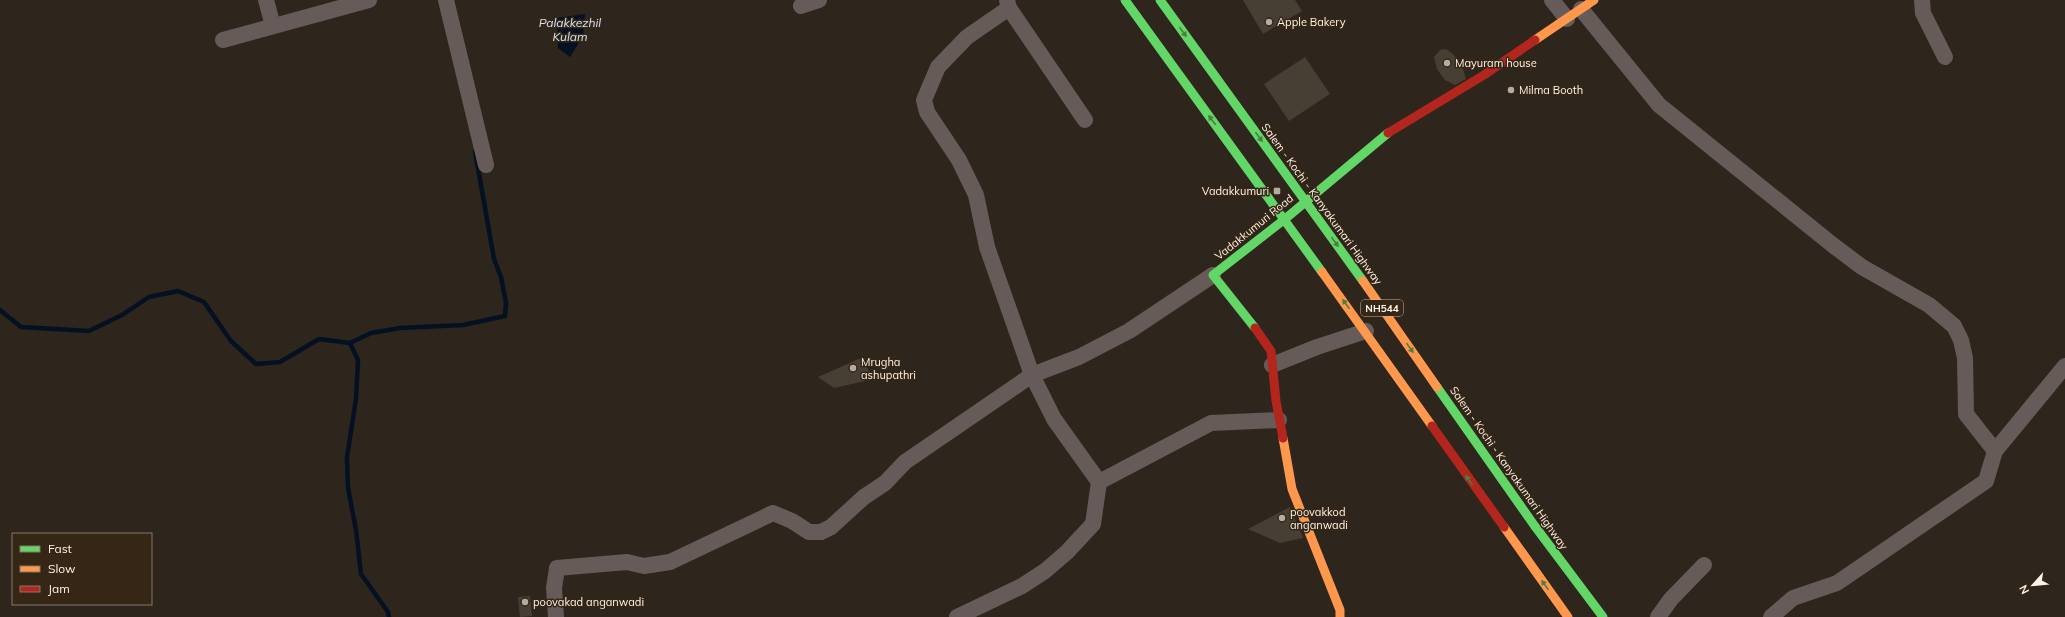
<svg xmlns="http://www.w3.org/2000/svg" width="2065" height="617" font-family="Mulish,sans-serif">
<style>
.water{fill:#041122}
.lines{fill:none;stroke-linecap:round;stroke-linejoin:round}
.stream{stroke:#041122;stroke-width:4.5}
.building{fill:#483f34}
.street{stroke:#675b59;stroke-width:16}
.fast{stroke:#63d668;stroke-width:9}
.slow{stroke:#ff974d;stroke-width:9}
.jam{stroke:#b3261e;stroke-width:9}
.oneway{fill:#4c7e3e}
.poi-dot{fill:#b5aba1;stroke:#352615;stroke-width:1.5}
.labels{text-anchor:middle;stroke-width:3;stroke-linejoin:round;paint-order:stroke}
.shield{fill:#352615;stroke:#c1b6a9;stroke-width:1}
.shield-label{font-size:10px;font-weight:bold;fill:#fdf3e8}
.poi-label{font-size:11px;fill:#fdf3e8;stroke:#352615;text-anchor:start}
.street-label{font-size:11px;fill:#fdf3e8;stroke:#352615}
.water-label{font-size:12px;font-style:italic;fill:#cfe3fa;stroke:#352615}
</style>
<rect width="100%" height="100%" fill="#2e251c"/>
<path class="water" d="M585 14 583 36 570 57 558 48 557 18Z"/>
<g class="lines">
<g class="stream">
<path d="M0 310 21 327 89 331 122 315 149 297 178 291 204 302 231 341 256 364 280 362 319 339 350 343 358 360 356 399 347 457 348 488 356 530 361 574 388 612 389 617"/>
<path d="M350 343 371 333 400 328 463 325 505 316 506 303 501 277 494 259 475 151"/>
</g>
</g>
<g class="building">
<path d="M1243 0H1295L1302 11 1263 34Z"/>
<path d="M1446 49 1454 55 1463 69 1466 79 1455 85 1445 80 1437 69 1434 57 1440 50Z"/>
<path d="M1305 57 1330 94 1289 121 1264 84Z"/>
<path d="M861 358 874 379 834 388 818 377Z"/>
<path d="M1290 507 1303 538 1280 543 1248 529Z"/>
<path d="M530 596 532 616 520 617 518 597Z"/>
</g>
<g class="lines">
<g class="street">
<path d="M266 0 273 26"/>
<path d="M446 0 486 165"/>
<path d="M1007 0 1009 8 1085 120"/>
<path d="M1552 0 1567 19"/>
<path d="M1922 0 1923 13 1945 57"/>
<path d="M801 6 819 0"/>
<path d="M1581 9 1659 105 1834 246 1862 267 1929 305 1954 326 1961 340 1965 358 1966 414 1995 451"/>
<path d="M223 40 369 0"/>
<path d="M1272 365 1317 347 1366 331"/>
<path d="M1099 482 1211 423 1279 420"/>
<path d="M556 617 554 588 557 568 627 562 644 566 670 562 773 513 792 521 809 532H821L831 527 864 497 885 483 905 462 1032 375 1079 357 1129 331 1213 275"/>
<path d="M957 617 1022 586 1045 571 1067 552 1093 524 1099 482 1054 419 1032 375 987 247 976 195 959 160 927 112 924 100 938 67 967 37 1009 8"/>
<path d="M1658 617 1671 599 1704 565"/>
<path d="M1771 617 1793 598 1837 583 1986 481 1995 451 2065 366"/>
</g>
<g class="fast">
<path d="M1125 0 1322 272"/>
<path d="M1160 0 1363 281"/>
<path d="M1255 328 1213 275 1285 219 1388 133"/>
<path d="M1437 387 1534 525 1603 617"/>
</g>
<g class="slow">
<path d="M1535 40 1594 0"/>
<path d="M1322 272 1432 426"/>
<path d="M1363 281 1437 387"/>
<path d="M1283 438 1292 489 1340 610V617"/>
<path d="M1504 527 1568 617"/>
</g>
<g class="jam">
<path d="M1388 133 1484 75 1535 40"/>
<path d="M1255 328 1271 351 1276 401 1283 438"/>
<path d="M1432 426 1504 527"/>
</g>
</g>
<defs><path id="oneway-solid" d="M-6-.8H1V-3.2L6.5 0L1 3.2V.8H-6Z"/></defs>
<g class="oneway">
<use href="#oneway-solid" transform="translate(1183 32) rotate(54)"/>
<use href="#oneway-solid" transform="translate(1212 120) rotate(-127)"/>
<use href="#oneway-solid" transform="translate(1259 137) rotate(54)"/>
<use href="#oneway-solid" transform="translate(1335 242) rotate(54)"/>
<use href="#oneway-solid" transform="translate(1346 304) rotate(-126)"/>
<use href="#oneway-solid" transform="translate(1410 348) rotate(55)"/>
<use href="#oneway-solid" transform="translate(1469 480) rotate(-125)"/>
<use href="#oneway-solid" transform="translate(1545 585) rotate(-126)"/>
</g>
<g class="poi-dot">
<circle cx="1269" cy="22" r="4"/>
<circle cx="1447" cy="63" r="4"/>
<circle cx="1511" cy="90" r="4"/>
<rect x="1273" y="187" width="8" height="8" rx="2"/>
<circle cx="853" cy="368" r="4"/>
<circle cx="1282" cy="518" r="4"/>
<circle cx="525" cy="602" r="4"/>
</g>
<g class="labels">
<rect class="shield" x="1361" y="300" width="42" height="16" rx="3"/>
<g class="shield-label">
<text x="1382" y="312">NH544</text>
</g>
<g class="poi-label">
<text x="1277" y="26">Apple Bakery</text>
<text x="1455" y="67">Mayuram house</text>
<text x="1519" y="94">Milma Booth</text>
<text x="1269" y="195" text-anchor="end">Vadakkumuri</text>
<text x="861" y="366">Mrugha<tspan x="861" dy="13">ashupathri</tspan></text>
<text x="1290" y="516">poovakkod<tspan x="1290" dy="13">anganwadi</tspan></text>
<text x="533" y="606">poovakad anganwadi</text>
</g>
<g class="street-label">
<text transform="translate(1322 204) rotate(54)" y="4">Salem - Kochi - Kanyakumari Highway</text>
<text transform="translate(1254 227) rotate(-39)" y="4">Vadakkumuri Road</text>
<text transform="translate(1509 468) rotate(55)" y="4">Salem - Kochi - Kanyakumari Highway</text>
</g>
<g class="water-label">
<text x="570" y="27">Palakkezhil<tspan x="570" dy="14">Kulam</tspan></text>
</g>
</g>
<rect x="12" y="533" width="140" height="72" fill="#352615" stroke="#857869"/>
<rect x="20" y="546" width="20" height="6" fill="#63d668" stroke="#857869"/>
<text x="48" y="553" font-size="12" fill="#fdf3e8">Fast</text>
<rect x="20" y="566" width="20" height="6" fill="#ff974d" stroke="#857869"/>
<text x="48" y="573" font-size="12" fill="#fdf3e8">Slow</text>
<rect x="20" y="586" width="20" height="6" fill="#b3261e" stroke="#857869"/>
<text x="48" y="593" font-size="12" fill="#fdf3e8">Jam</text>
<g transform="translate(2033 585) rotate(243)" stroke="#352615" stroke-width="3" paint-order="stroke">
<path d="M0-3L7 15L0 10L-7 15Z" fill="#fdf3e8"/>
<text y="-6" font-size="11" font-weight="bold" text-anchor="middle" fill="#fdf3e8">N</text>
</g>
</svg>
